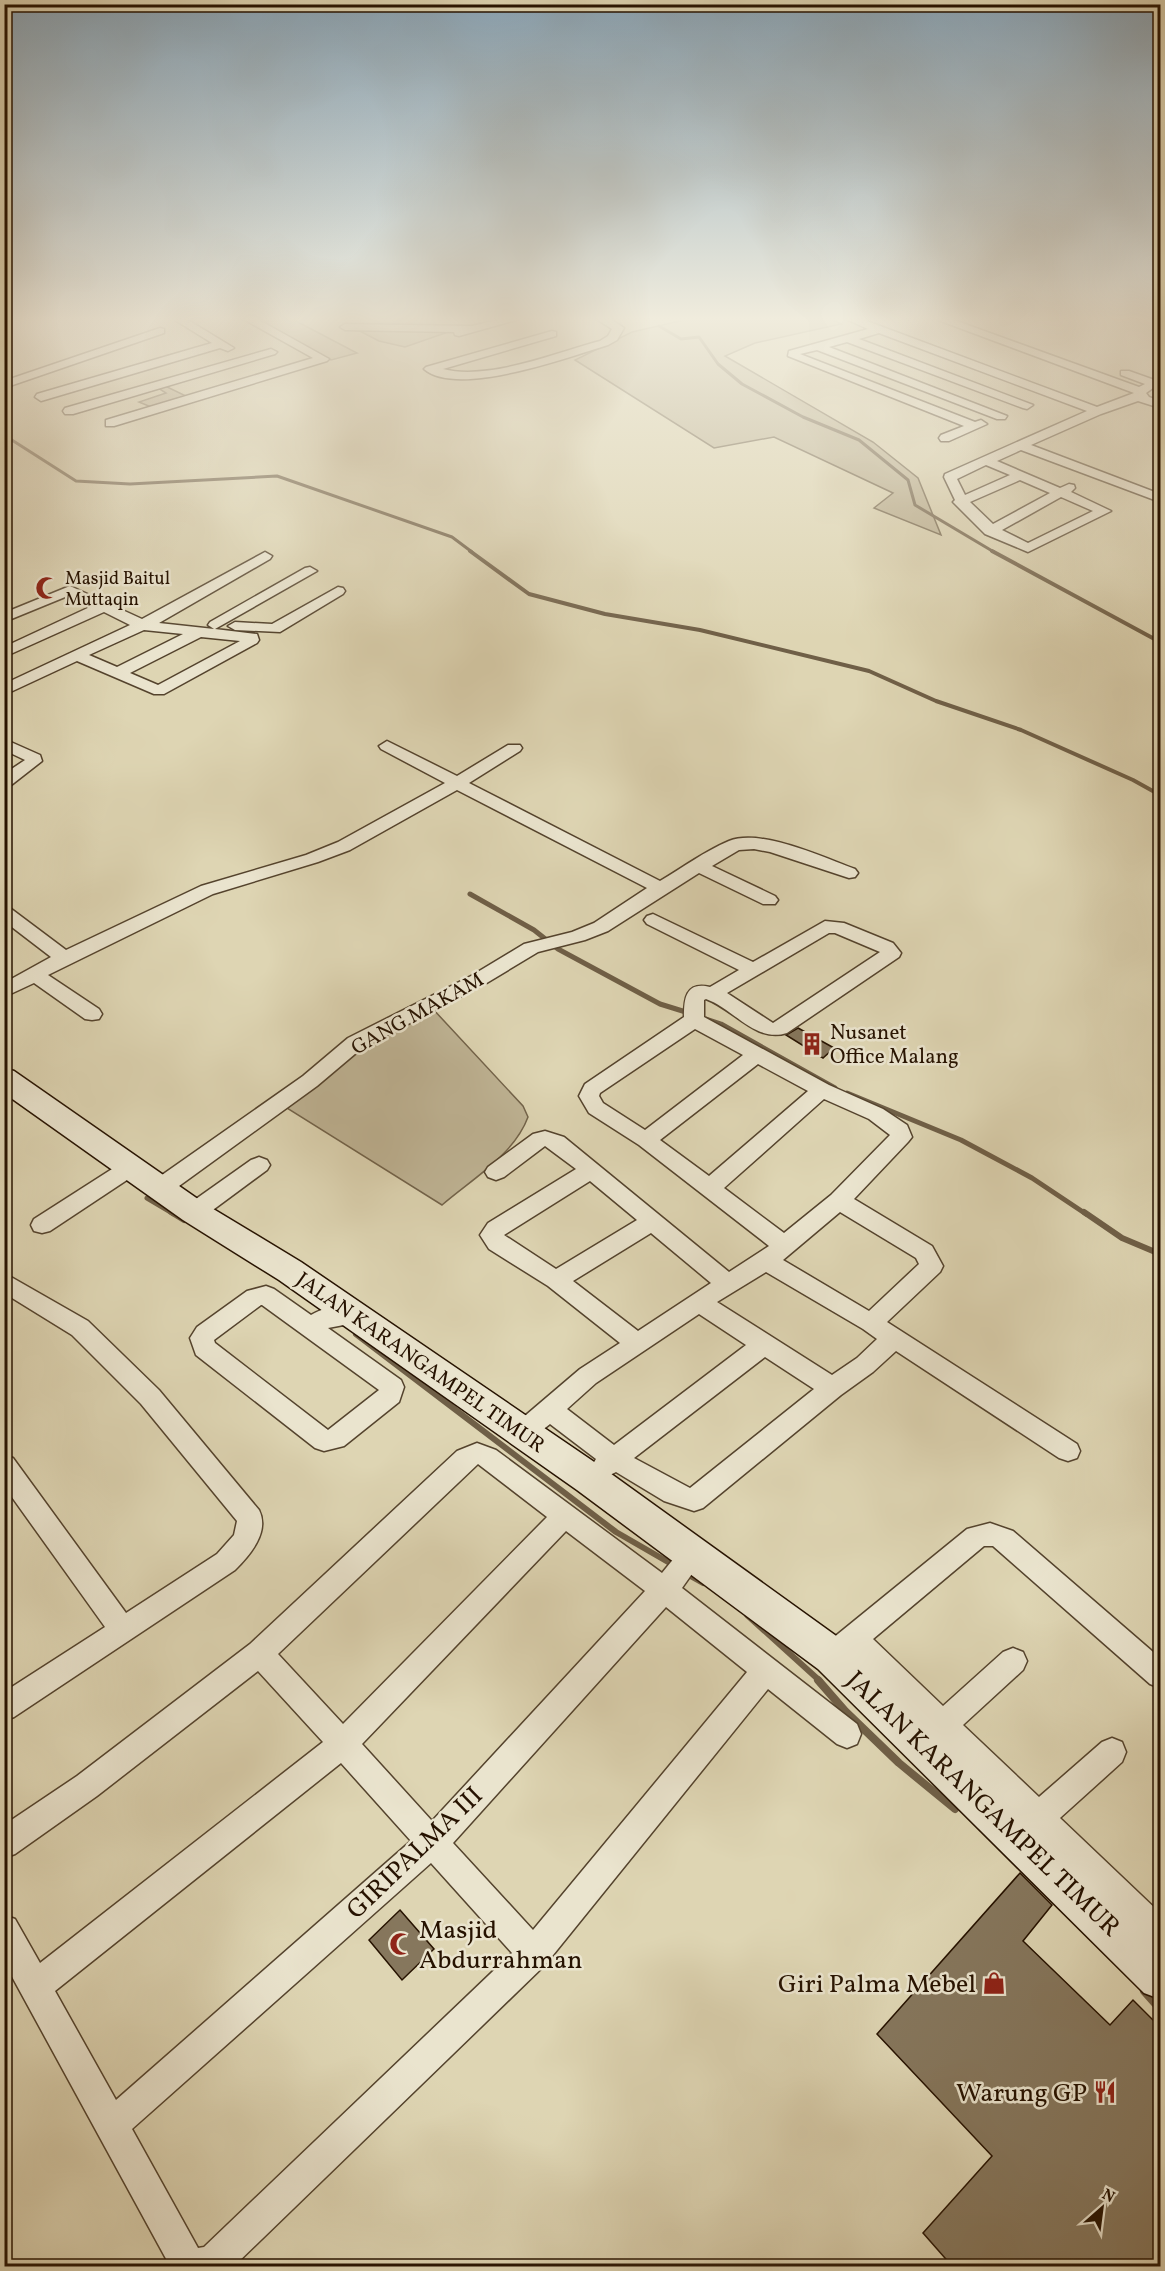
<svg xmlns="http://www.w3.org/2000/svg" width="1165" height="2271" font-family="Vollkorn,serif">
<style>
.green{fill:#bfb495;stroke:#72634a;stroke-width:1.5}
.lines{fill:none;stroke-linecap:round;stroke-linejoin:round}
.stream-far4{stroke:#6f5f47;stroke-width:3}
.stream-far3{stroke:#6f5f47;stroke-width:4}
.stream-far2{stroke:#6f5f47;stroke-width:5}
.stream-far1{stroke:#6f5f47;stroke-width:6}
.stream{stroke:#6f5f47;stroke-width:8}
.building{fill:#86775d;stroke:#261200;stroke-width:1.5}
.street-casing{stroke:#54432d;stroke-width:3}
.secondary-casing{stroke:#261200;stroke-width:3}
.street{fill:#eae4ce;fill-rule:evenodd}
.secondary{fill:#eae4ce;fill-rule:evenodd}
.labels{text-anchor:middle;stroke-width:5;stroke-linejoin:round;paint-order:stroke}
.far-poi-label{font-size:18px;fill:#261200;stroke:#eae4ce;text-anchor:start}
.street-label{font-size:21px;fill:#261200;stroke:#eae4ce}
.poi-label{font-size:21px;fill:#261200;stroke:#eae4ce;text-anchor:start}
.near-street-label{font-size:26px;fill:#261200;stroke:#eae4ce}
.near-poi-label{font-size:26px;fill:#261200;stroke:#eae4ce;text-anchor:end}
</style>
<rect width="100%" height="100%" fill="#ded5b3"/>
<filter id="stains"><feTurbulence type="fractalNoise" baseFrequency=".00333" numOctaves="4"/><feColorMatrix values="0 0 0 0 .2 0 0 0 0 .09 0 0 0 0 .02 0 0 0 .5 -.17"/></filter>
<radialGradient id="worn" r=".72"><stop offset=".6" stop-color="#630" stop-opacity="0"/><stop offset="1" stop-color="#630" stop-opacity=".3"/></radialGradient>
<g class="green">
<path d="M294 320 357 353 331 360 257 321Z"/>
<path d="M684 320H833L841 324 755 343 725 356 873 442 918 478 941 535 874 508 893 493 774 437 714 448 575 360 632 332Z"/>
<path d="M356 329 451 331 405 347 379 341Z"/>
<path d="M161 384 186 396 151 407 139 402 166 393 155 386Z"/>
<path d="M432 1008 523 1106 528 1117C514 1155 472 1179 442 1205L282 1105 354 1047Z"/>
</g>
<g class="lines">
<g class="stream-far4">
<path d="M659 326 681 339 699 337 718 364 742 384 803 417 859 440 908 480 915 505 994 552"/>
<path d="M4 435 76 481 130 484 277 476 452 537 472 552"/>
</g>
<g class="stream-far3">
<path d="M470 551 529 594 605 614 700 630 869 671 936 701 1021 730 1133 780 1160 795"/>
<path d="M992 551 1160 642"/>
</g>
<g class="stream-far2">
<path d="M470 894 534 930 558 949 660 1004 689 1013"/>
<path d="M706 1019 721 1024 835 1088"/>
<path d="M847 1093 961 1140 1032 1178 1086 1214"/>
<path d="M147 1198 174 1214"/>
</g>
<g class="stream-far1">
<path d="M171 1212 184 1220"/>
<path d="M1084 1212 1122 1238 1160 1254"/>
<path d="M356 1334 616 1532 675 1566"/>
<path d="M685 1573 703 1583"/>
<path d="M747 1615 820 1681"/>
</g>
<g class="stream">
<path d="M818 1680 845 1711 899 1763 955 1809"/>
<path d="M1144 1991 1160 2009"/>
</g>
</g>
<g class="building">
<path d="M798 1028 834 1048 823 1058 786 1035Z"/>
<path d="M1020 1873 1052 1905 1023 1941 1110 2025 1133 2000 1161 2028V2266H952L923 2233 992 2156 877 2034Z"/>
<path d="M400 1910 434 1949 402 1980 369 1940Z"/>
</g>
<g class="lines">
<g class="street-casing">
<g id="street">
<path d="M175 320H188L234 348 228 351 220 348 41 401 35 397 37 394 212 343Z"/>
<path d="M245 320H259L329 359 327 361 114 426H106V420L313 358Z"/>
<path d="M497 320H516L459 336 455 335 454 332 345 330 340 327 345 324 472 326Z"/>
<path d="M598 320H612L624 328 617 340 608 345C568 357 458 398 424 369L426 367 552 331 556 332V336L443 369C488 381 555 353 600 341L608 336 612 329Z"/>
<path d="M848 320H864L1097 407 1134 393 938 320H954L1139 387 1145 384 1121 375V371H1129L1160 382V389L1153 388 1146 393 1149 397 1160 401V408L1138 401 1101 414 1031 445 1160 494V502L1021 450 997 461 1060 488 1069 484 1074 485 1075 488 1071 492 1111 511 1028 552 985 534 953 502 955 500 944 477 945 474 1087 411 879 333 859 339 1033 405 1027 409 1023 408 847 342 829 347 1007 416 1005 419H997L817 350 800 354 975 422 981 420 987 424 949 441H941L939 438 941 435 964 426 788 356 789 351 868 329ZM986 465 1010 475 965 495 957 479ZM1020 480 1050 493 993 524 970 502ZM1061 497 1093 511 1028 543 1002 530Z"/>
<path d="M160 328 164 329V333L4 388V381Z"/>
<path d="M271 349 277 352 275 354 73 414H65L63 411 65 408Z"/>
<path d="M265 552 272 556 270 559 159 623 214 629 208 625 210 622 305 568 310 567 317 571 215 629 257 634 259 640 257 643 164 694H154L77 661 4 695V684L130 625 104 612 4 657V647L92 606 70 595 4 622V613L70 586 142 619ZM144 630 183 634 117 667 89 655ZM201 637 240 641 158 685 130 673Z"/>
<path d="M338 587 343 588 345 591 343 594 280 632 235 630 228 626 235 622 272 624Z"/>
<path d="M4 739 40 755 42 761 10 786 4 787V774L25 760 4 750Z"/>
<path d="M387 741 457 776 508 745H520L522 748 520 751 469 783 660 881C682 868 705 851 729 841 761 828 824 858 855 869L858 873 855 877 849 878 770 852 754 849 739 850 712 866 775 896 778 900 775 904H763L699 873 608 931 585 940 538 952 485 984 362 1048 317 1086 168 1194 160 1196 152 1194 149 1188 152 1182 303 1076 348 1038 471 976 524 944 572 932 594 923 647 888 457 790 350 850 318 862 213 894 48 975 99 1009 102 1014 99 1019 92 1020 85 1019 34 983 4 997V983L51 957 4 921V907L10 908 66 950 201 886 306 855 338 842 445 783 381 749 379 746Z"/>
<path d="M653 914 753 962 825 921 844 923 893 943 901 953 899 957 787 1033C755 1043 734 1009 706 999L704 1000V1017L829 1085 883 1109 907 1125 912 1137 908 1142 854 1199 932 1246 943 1266 940 1272 887 1322 1077 1444 1080 1451 1077 1458 1068 1461 1059 1458 896 1351 873 1372 841 1395 703 1508 694 1511 664 1501 616 1472 604 1478 595 1475 591 1467 596 1459 550 1424C539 1433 525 1443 510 1438L507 1431 510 1424 526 1415 580 1369 620 1343 548 1286 489 1249 480 1235 488 1223 576 1169 545 1146 504 1177 496 1180 488 1177 485 1172 488 1167 533 1134 545 1131 564 1137 729 1272 769 1246 639 1145 589 1113 579 1096 585 1084 684 1017C684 1000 685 981 710 987L739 970 647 924 644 920 647 916ZM829 933H835L880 952 773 1023 727 993ZM695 1029 743 1055 645 1130 603 1103 599 1096 600 1093ZM758 1064 808 1091 709 1176 660 1140ZM824 1099 869 1119 890 1135 831 1195 784 1233 724 1188ZM590 1181 637 1220 556 1269 504 1235ZM840 1212 916 1258 919 1264 869 1311 783 1260ZM651 1233 711 1283 638 1331 573 1281ZM766 1272 863 1329 877 1339 857 1358 832 1375 717 1302ZM699 1314 746 1345 614 1445 567 1409 596 1383ZM765 1357 814 1389 690 1488 634 1458Z"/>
<path d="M259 1157 267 1160 270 1165 267 1170 202 1218 194 1220 186 1218 183 1212 186 1206 251 1160Z"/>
<path d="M131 1159 139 1162 142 1167 139 1172 50 1231 42 1233 34 1231 31 1225 34 1219 123 1162Z"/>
<path d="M4 1273 88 1321 159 1390 259 1510C270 1532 250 1555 235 1570L14 1717 4 1721V1692L105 1627 4 1486V1455L13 1458 126 1613 217 1554 234 1535 237 1521 141 1404 72 1335 4 1293Z"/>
<path d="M266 1286 274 1289 311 1315C320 1309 336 1306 347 1303L355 1306 359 1312 349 1324 328 1328 401 1380 404 1387 399 1402 344 1446 324 1451 315 1448 196 1355 190 1338 197 1327 247 1291ZM261 1305H262L379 1390 328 1430 215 1343 214 1340Z"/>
<path d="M477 1443 496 1450 662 1573 684 1546 693 1542 702 1546 706 1554 682 1588 857 1724 861 1734 857 1744 847 1748 837 1744 768 1689 545 1965 234 2266H170L4 1962V1915L15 1919 40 1963 323 1742 258 1671 97 1796 15 1854 4 1858V1825L77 1776 250 1644 457 1451ZM478 1464 547 1517 343 1724 278 1654ZM566 1531 645 1591 432 1821 362 1744ZM666 1607 747 1672 533 1930 453 1843ZM341 1763 411 1841 116 2100 55 1991ZM431 1863 512 1953 204 2247 198 2248 132 2129Z"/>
<path d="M990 1523 1013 1531 1160 1658V1688L1150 1684 993 1546H984L873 1639 943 1706 1003 1652 1013 1648 1023 1652 1027 1661 1023 1670 963 1725 1039 1797 1102 1742 1112 1738 1122 1742 1126 1752 1122 1762 1060 1818 1160 1913V1949L1149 1945 852 1656 842 1665 832 1669 822 1665 818 1656 822 1647 967 1529Z"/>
</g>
</g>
<g class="secondary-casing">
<path id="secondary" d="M4 1068 14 1071 205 1204 301 1262 603 1468 846 1643 1160 1946V1999L1144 1993 818 1669 577 1490 279 1280 183 1220 4 1093Z"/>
</g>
<use href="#street" class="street"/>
<use href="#secondary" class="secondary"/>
</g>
<linearGradient id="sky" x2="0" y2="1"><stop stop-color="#8ba7ba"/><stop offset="0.5" stop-color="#f0ecdd"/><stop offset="1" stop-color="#f0ecdd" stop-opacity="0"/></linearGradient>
<rect width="1165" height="638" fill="url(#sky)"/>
<defs>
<g id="mosque-bare" transform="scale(1.8)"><path d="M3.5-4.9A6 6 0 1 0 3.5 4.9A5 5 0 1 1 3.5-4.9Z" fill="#8f2418" stroke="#eae4ce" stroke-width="2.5" paint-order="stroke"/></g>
<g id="building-bare" transform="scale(1.8)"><path d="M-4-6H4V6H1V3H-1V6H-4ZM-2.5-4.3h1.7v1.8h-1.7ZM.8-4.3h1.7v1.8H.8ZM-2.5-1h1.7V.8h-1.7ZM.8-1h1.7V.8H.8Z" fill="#8f2418" stroke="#eae4ce" stroke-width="2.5" paint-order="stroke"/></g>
<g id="shop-bare" transform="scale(1.8)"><path d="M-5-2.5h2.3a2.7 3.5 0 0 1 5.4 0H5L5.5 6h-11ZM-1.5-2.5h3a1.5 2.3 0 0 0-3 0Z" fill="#8f2418" stroke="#eae4ce" stroke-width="2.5" paint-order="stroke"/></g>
<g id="restaurant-bare" transform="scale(1.8)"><path d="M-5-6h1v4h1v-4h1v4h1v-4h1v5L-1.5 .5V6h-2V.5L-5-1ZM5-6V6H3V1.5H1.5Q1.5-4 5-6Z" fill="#8f2418" stroke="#eae4ce" stroke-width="2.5" paint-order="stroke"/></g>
</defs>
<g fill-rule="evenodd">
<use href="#mosque-bare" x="47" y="588"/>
<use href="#building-bare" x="812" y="1044"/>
<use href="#mosque-bare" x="401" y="1944"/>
<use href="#shop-bare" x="994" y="1983"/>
<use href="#restaurant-bare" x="1105" y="2092"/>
</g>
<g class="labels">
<g class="far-poi-label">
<text x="65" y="584">Masjid Baitul<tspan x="65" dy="21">Muttaqin</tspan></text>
</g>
<g class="street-label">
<text transform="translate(417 1013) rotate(-29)" y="7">GANG MAKAM</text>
<text transform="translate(421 1362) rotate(35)" y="7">JALAN KARANGAMPEL TIMUR</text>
</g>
<g class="poi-label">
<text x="830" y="1039">Nusanet<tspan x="830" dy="24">Office Malang</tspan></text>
</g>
<g class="near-street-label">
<text transform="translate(984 1803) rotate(44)" y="9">JALAN KARANGAMPEL TIMUR</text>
<text transform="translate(414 1852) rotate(-44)" y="9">GIRIPALMA III</text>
</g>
<g class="near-poi-label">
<text x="419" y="1938" text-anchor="start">Masjid<tspan x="419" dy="30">Abdurrahman</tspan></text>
<text x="976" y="1992">Giri Palma Mebel</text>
<text x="1087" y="2101">Warung GP</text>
</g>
</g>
<rect width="1165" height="2271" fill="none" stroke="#ded5b3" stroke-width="24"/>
<rect x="6" y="6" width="1153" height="2259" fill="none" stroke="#261200" stroke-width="3"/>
<rect x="12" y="12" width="1141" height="2247" fill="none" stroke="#261200" stroke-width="1.5"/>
<g transform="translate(1102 2208) rotate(28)" stroke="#eae4ce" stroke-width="4.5" paint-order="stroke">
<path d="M0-4.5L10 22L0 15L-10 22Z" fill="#261200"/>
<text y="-9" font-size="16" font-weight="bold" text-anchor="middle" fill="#261200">N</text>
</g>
<rect width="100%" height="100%" filter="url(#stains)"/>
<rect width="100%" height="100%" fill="url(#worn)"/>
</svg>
